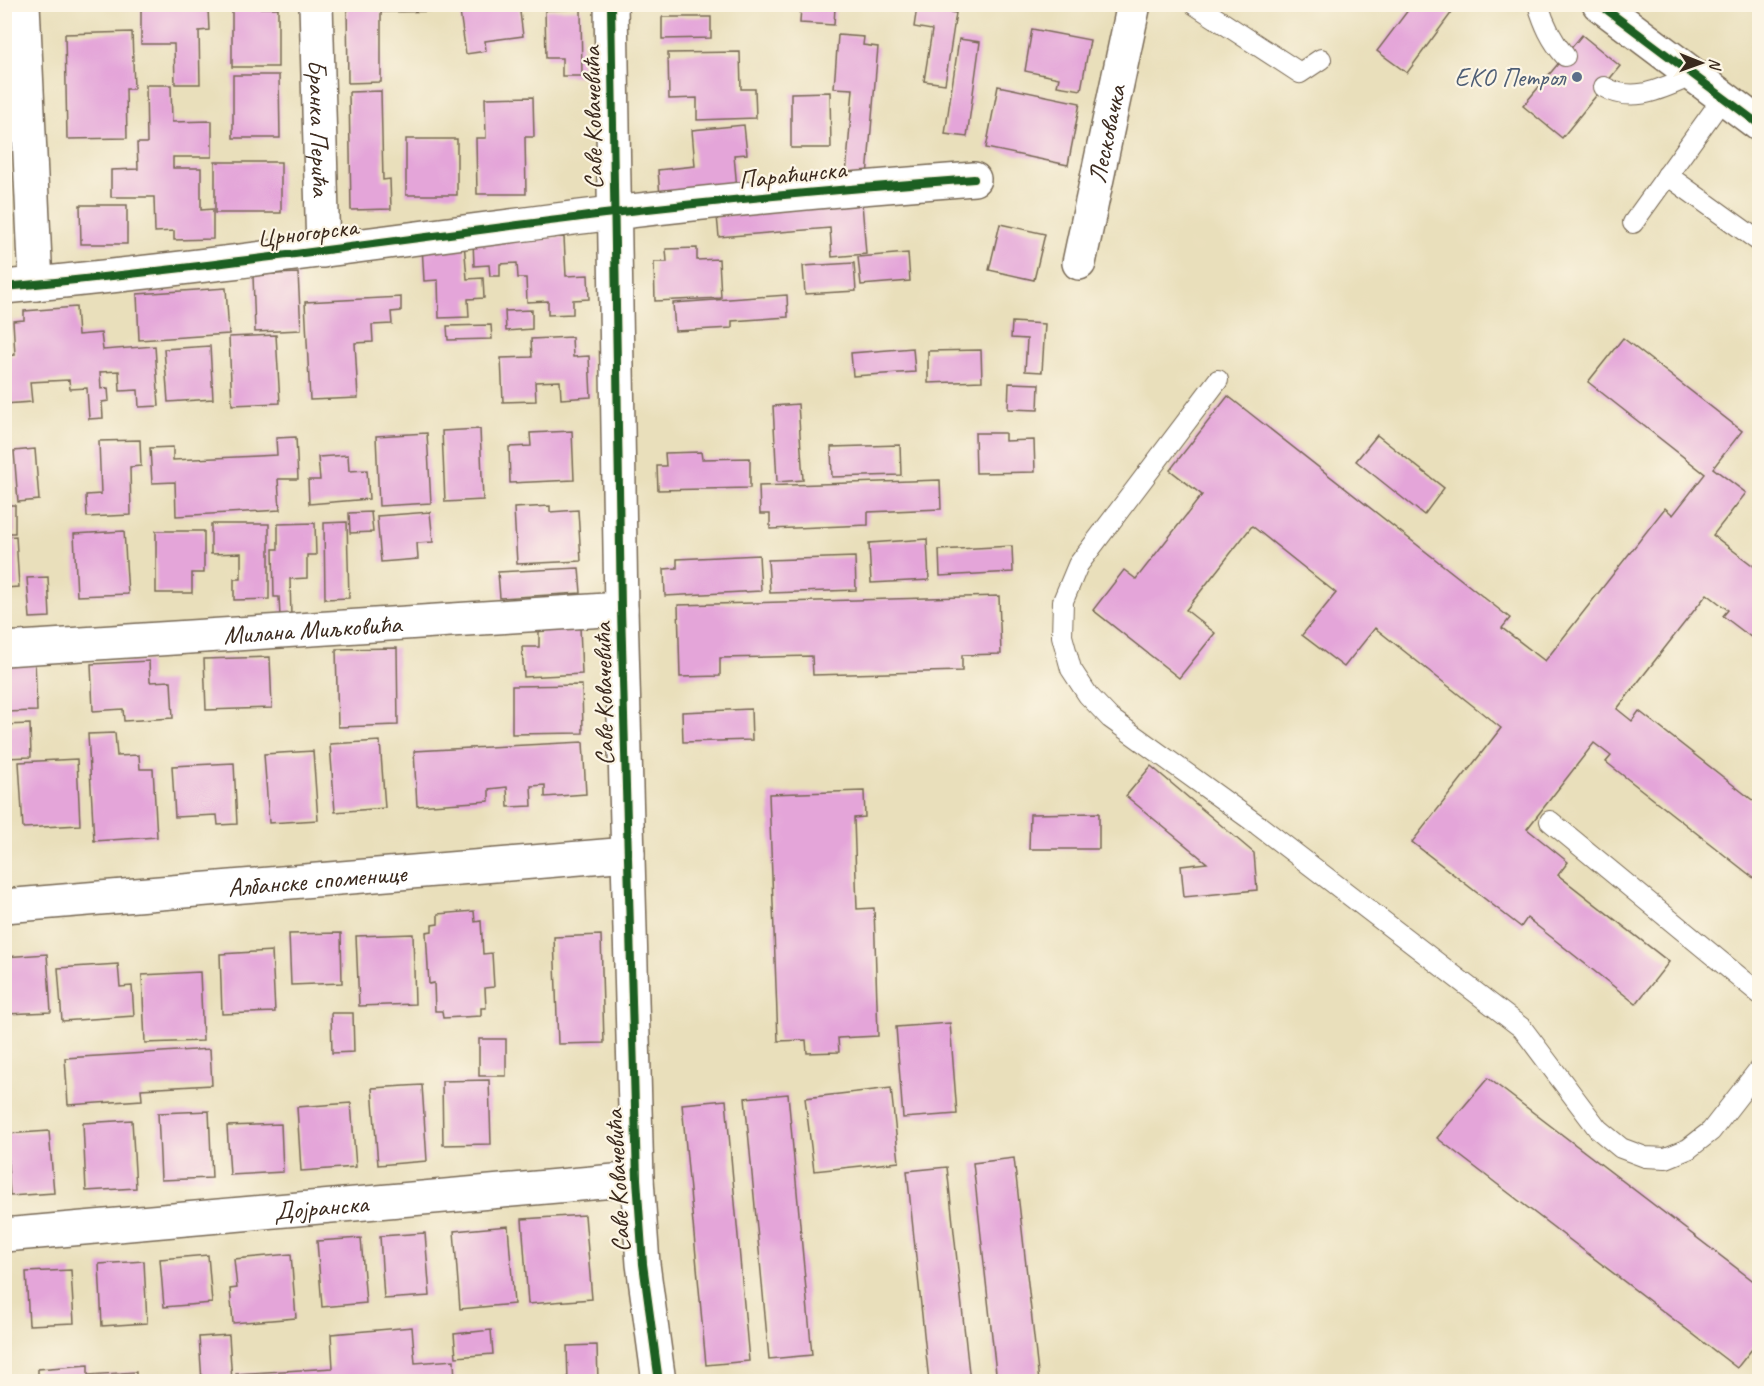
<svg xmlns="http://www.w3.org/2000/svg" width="1764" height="1386" font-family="Caveat,sans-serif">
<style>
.building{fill:#e4a5d9}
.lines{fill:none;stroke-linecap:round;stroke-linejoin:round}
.service-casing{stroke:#786955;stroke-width:22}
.minor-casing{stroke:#786955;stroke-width:36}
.tertiary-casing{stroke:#786955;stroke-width:36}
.service{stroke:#fff;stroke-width:20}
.minor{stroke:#fff;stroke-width:33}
.tertiary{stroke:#fff;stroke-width:33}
.cycleway-casing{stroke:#fcf5e5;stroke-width:11}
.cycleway{stroke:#1b5e20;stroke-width:8}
.service-dot{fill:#5c6f8a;stroke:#fcf5e5;stroke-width:2}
.labels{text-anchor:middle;stroke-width:4.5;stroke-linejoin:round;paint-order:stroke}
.service-label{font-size:26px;fill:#4e5e75;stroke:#fcf5e5;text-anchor:end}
.street-label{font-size:26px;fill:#3b2a1e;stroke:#fcf5e5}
</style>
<rect width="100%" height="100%" fill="#fcf5e5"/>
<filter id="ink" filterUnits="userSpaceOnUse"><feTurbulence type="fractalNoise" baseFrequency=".0167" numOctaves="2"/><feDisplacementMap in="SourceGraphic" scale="12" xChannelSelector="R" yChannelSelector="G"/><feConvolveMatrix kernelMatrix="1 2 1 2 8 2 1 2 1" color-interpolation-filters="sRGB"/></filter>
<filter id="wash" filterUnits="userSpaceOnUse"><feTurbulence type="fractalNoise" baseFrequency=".008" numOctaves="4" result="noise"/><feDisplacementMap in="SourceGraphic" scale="24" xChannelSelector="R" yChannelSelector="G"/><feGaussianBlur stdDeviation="1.35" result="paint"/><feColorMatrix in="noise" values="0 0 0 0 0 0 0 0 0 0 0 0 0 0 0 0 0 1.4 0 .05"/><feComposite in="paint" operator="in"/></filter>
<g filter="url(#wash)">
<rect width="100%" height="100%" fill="#e9dfbb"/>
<g id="blocks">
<g class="building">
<path d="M123 4H198V8H208L209 30 199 31 200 84H175L174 44H141V9L123 10Z"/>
<path d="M452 4V11L381 12V82L348 83 347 5Z"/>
<path d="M519 4 523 36 485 41 486 51 466 54 460 12Z"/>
<path d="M801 5 835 7 834 25 800 23Z"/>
<path d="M1412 5H1450L1455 8 1407 73 1377 51Z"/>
<path d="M917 7 956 13 945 84 924 81 932 30 914 27Z"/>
<rect x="232" y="8" width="46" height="59"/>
<path d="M581 9 582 76H562V58H546L545 10Z"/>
<path d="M662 17H711V38L662 39Z"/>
<path d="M1032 29 1090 40 1081 90 1057 86 1059 78 1025 71Z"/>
<path d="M132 32 134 89H126L127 138 67 139 65 34Z"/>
<path d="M838 35 864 37 863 45 878 47 867 177 846 175 853 89 834 88Z"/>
<path d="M1582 35 1620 66 1562 138 1523 106Z"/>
<path d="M959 39 980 42 967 137 945 134Z"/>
<path d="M740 52 741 89H755L756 118 697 120V98L669 99 668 53Z"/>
<path d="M233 75H279L280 138H233Z"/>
<path d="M146 85H171L172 122 212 121V157H173V168H201V210L213 209V239L174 240V231L155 232 154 197H111V170L138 169 137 143H147Z"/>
<path d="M998 86 1080 103 1068 165 986 148Z"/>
<path d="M381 91 383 180 390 179 391 209 351 210 349 92Z"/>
<path d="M830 92 831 148H791V93Z"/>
<path d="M533 97 534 137H525L526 194H477L476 138H486L485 98Z"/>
<path d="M744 125 747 154 734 155 737 189 660 197 658 170 695 166 692 130Z"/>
<rect x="406" y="139" width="51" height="56"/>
<rect x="215" y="162" width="66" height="51"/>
<path d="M862 203 866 254 832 257 830 228 719 237 717 216Z"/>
<path d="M80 205H127V244H81Z"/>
<path d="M1000 224 1045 234 1034 280 989 270Z"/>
<path d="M564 237 566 276 588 275 589 299 573 300V314L548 315V301L527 302 526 278H518L517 263 500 264V276H490L489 265 474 266 473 241Z"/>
<path d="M464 242 467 279 483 278 484 298 468 299 469 317 439 318 438 280 424 281 422 246Z"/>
<path d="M697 248V260L719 259 721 298 655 301 654 262H667L666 249Z"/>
<path d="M908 253 910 281 861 285 858 257Z"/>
<path d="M854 263 856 291 805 294 803 266Z"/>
<path d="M298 273 301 330 255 332 253 275Z"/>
<path d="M226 288 229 334 139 340 137 294Z"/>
<path d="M787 295 788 317 732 321V328L675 331 673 303Z"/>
<path d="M401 297V311L391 312 392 324 372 325 373 342 355 343 358 398 310 400 305 302Z"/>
<path d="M76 307 78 335 101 333 103 350 155 346 159 406 139 407 138 390 120 391 119 371 100 372 101 389 108 388 109 401 102 402 103 418 89 419 87 388 70 389 69 380 30 382 32 402 4 404V356L15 355 13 321 24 320V311Z"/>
<path d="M532 310V329L506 331 505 311Z"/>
<path d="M1012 322 1045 324 1042 372 1025 371 1027 339 1011 338Z"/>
<path d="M491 325 492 339 448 340 447 326Z"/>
<path d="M276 335 280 403 232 405 229 337Z"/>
<path d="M572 337 573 357 589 356 591 397 561 399 560 381 535 382 536 401 503 402 501 358 532 357 531 339Z"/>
<path d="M1623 338 1742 431 1713 468 1746 493 1713 535 1760 571V644L1723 616 1728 610 1707 594 1617 709 1632 721 1639 711 1760 806V883L1606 762 1611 756 1594 743 1527 829 1568 862 1558 875 1669 962 1636 1004 1527 918 1521 927 1412 842 1501 728 1375 628 1344 667 1302 635 1336 593 1252 526 1186 610 1215 633 1179 678 1093 610 1124 570 1136 579 1202 495 1170 470 1228 396 1510 618 1502 628 1545 661 1665 508 1673 515 1705 474 1588 382Z"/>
<path d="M210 346 213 399 168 402 164 349Z"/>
<path d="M913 348 915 372 853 376 851 353Z"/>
<path d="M981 350 982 381 928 383V351Z"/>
<path d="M1009 383 1039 384 1038 410 1008 409Z"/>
<path d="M798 404 803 480 777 482 773 406Z"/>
<path d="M480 429 483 500 445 502 442 431Z"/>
<path d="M572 431 574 480 510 483 509 447 531 446 530 433Z"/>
<path d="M427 433 431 503 379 506 376 436Z"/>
<path d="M975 433H1005V441L1034 440 1035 472 976 473Z"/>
<path d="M1377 435 1444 488 1424 515 1356 461Z"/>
<path d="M296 437 298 479H278L280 510 176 516 175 482 152 483 150 448 173 447V460L277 455 276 438Z"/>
<path d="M140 440 141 466 130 467 131 515 87 517 86 495 101 494 99 441Z"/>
<path d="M900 445 901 475 832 477 831 447Z"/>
<path d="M35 449 39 500 18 502 14 451Z"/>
<path d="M701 452 702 459 750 458V488L658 490 657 466H666L665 453Z"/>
<path d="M348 455 349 471 367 470 369 499 309 504 308 480H320L318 457Z"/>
<path d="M940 480 941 509 868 512V525L770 529V514H760L759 486Z"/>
<rect x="4" y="505" width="11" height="28"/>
<path d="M550 506V512L578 510 581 561 517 564 514 508Z"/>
<path d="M371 512 373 532 350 533 349 513Z"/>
<path d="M430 512 433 542 417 543 418 559 381 562 377 516Z"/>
<path d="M347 522 349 598 325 599 324 523Z"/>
<path d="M315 523 316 555H307V578L290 579 291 617H280L279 597H274L273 549H278V524Z"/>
<path d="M211 524H269V599L234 600V579H241V553L211 554Z"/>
<path d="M124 531 128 594 77 596 74 534Z"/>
<path d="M156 531H204V573H192V593H156Z"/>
<path d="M16 536 19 587 4 588V537Z"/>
<path d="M927 539 929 580 871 583 869 543Z"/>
<path d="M1012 546 1013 572 940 576 939 550Z"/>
<path d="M759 555 761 591 665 596 664 569 677 568V559Z"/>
<path d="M855 557 856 590 770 593 768 560Z"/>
<path d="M579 568 581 593 500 598 498 572Z"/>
<path d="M48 577 50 617 30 618 27 578Z"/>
<path d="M999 596 1001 654 962 655V671L813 675 812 656 720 658V676L680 677 678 605Z"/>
<path d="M580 627 582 674 524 677 522 647H539V629Z"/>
<path d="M397 648 398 725 338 727 336 649Z"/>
<path d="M270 657 272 708 206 710 204 659Z"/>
<path d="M35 661 37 711 4 712V663Z"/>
<path d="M149 661 150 682 171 681 173 718 124 721 123 709 93 711 91 664Z"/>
<path d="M582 685 583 733 512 734V686Z"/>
<path d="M751 709 752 740 683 742 682 712Z"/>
<path d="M30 724 31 757 4 758V725Z"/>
<path d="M115 733 117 756 139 755 140 769H153L157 837 94 841 88 734Z"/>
<path d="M380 741 385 808 335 812 330 744Z"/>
<path d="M583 742 586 794 545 797V785L531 786 532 806 508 807 507 787 489 789V801L417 806 414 751Z"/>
<path d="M313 751 318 820 269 823 264 754Z"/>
<path d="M77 759 80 825 23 828 19 762Z"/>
<path d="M234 763 237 824 218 825 217 815 175 817 172 766Z"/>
<path d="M1151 766 1254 853 1257 890 1184 897 1181 866 1207 863 1126 796Z"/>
<path d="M864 791 865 817 854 818 857 909 874 908 878 1036 838 1038 839 1052 807 1053 806 1040 778 1041 769 794Z"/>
<path d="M1099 813V849H1029L1030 814Z"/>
<path d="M474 911 475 922 481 921 483 954 492 953 494 987 485 988 486 1008H481V1016L443 1018 442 1011H435L434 983 429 984 426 932 432 931V925L438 924V914Z"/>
<path d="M341 933 342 983 291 985 289 934Z"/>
<path d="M413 934 415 1004 359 1006 356 936Z"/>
<path d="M601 935 604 1043 558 1044 554 937Z"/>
<path d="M272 951 275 1012 222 1014 220 954Z"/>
<path d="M47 954 51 1012 6 1014 4 957Z"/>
<path d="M118 964 120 987 132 986 134 1016 62 1021 58 968Z"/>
<path d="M200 972 203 1041 145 1043 142 975Z"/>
<path d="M331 1013H353L354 1052 332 1053Z"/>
<path d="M950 1023 957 1114 903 1118 896 1027Z"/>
<rect x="479" y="1039" width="27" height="37"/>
<path d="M210 1049 212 1085 141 1089 142 1100 68 1105 65 1058Z"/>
<path d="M1488 1078 1760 1286V1339L1737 1368 1437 1138Z"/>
<path d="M489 1080 491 1144 443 1145 442 1081Z"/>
<path d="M422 1085 427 1161 378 1165 372 1088Z"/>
<path d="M891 1088 899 1162 814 1171 805 1098Z"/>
<path d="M788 1094 812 1355 769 1359 745 1098Z"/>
<path d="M726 1100 749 1361 706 1365 682 1104Z"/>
<path d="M351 1103 356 1167 301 1171 297 1107Z"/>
<path d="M209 1111 212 1178 161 1180 158 1113Z"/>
<path d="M132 1120 136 1188 86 1191 83 1123Z"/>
<path d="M281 1124 283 1172 230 1175 227 1126Z"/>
<path d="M49 1131 54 1193 10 1196 6 1134Z"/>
<path d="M1014 1158 1039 1382H997L973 1163Z"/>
<path d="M947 1167 970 1382H929L907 1171Z"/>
<path d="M585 1215 592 1299 528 1304 522 1219Z"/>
<path d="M508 1226 514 1304 460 1309 454 1231Z"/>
<path d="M425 1233 430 1296 384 1299 380 1236Z"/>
<path d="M361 1238 366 1303 322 1307 317 1241Z"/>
<path d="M291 1254 296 1318 233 1323 230 1289 237 1288 234 1259Z"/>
<path d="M208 1255 212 1303 164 1307 160 1259Z"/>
<path d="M144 1261 147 1323 102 1326 99 1264Z"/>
<path d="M71 1270 74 1323 29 1325 26 1272Z"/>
<path d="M412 1327 415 1363 454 1360 455 1382H237L236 1374 333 1368 331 1334Z"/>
<path d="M491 1330 493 1354 456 1357 454 1334Z"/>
<path d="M229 1335 232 1382H202L199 1337Z"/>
<path d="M597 1345 598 1382H568L567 1346Z"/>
<path d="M88 1365V1375L136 1372V1382H38V1369Z"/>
</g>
</g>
</g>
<g filter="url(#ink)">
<use href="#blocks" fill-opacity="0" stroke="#786955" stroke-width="1.5"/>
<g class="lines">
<g class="service-casing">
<g id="service">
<path d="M1194 4 1300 73 1321 59"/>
<path d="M1538 4C1544 24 1551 40 1565 56"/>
<path d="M1604 87C1635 105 1664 87 1694 75"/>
<path d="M1667 175 1760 242"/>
<path d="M1633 223 1723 98"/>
<path d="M1218 380 1078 565 1063 601 1062 636 1071 669 1088 695 1110 718 1258 825 1522 1028 1598 1129 1621 1148 1645 1157 1666 1158 1688 1149 1711 1131 1760 1068"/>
<path d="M1550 821 1760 994"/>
</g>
</g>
<g class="minor-casing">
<g id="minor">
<path d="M23 4 36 284"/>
<path id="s1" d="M316 4 323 251"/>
<path d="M611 4 621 609 637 1179 643 1264 659 1382"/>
<path id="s2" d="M1079 263 1134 4"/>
<path d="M4 287C208 268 410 238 613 213 733 199 854 188 974 179"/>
<path id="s3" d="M4 649 621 609"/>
<path id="s4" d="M4 906 628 854"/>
<path id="s5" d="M4 1235 637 1179"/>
</g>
</g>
<g class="tertiary-casing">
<path id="tertiary" d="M1599 4 1760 125"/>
</g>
<use href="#service" class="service"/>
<use href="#minor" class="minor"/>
<use href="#tertiary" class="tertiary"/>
<g class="cycleway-casing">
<g id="cycleway">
<path d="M611 4 621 609 637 1179 643 1264 659 1382"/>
<path d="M1599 4 1760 125"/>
<path d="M4 287C208 268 410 238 613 213 733 199 854 188 974 179"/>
</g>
</g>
<use href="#cycleway" class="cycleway"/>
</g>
</g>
<circle class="service-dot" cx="1577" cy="77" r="6"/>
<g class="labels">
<g class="service-label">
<text x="1565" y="86">ЕКО Петрол</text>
</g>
<g class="street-label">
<text transform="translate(592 118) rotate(-91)" y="9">Саве Ковачевића</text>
<text dy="9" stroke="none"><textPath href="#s1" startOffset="124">Бранка Перића</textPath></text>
<text dy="9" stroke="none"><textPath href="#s2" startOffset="132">Лесковачка</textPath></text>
<text transform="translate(792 174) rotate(-6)" y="9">Параћинска</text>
<text transform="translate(307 232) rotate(-7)" y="9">Црногорска</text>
<text dy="9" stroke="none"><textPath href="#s3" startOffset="309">Милана Миљковића</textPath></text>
<text transform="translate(603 694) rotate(-91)" y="9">Саве Ковачевића</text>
<text dy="9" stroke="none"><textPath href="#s4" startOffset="314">Албанске споменице</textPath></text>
<text transform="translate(617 1181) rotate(-93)" y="9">Саве Ковачевића</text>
<text dy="9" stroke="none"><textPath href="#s5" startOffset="318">Дојранска</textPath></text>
</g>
</g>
<rect width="1764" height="1386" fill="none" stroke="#fcf5e5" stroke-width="24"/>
<g transform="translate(1701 63) rotate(91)" stroke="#fcf5e5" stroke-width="4.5" paint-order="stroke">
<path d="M0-4.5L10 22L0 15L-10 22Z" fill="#3b2a1e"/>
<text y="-9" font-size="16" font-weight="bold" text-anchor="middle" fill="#3b2a1e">N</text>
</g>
</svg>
